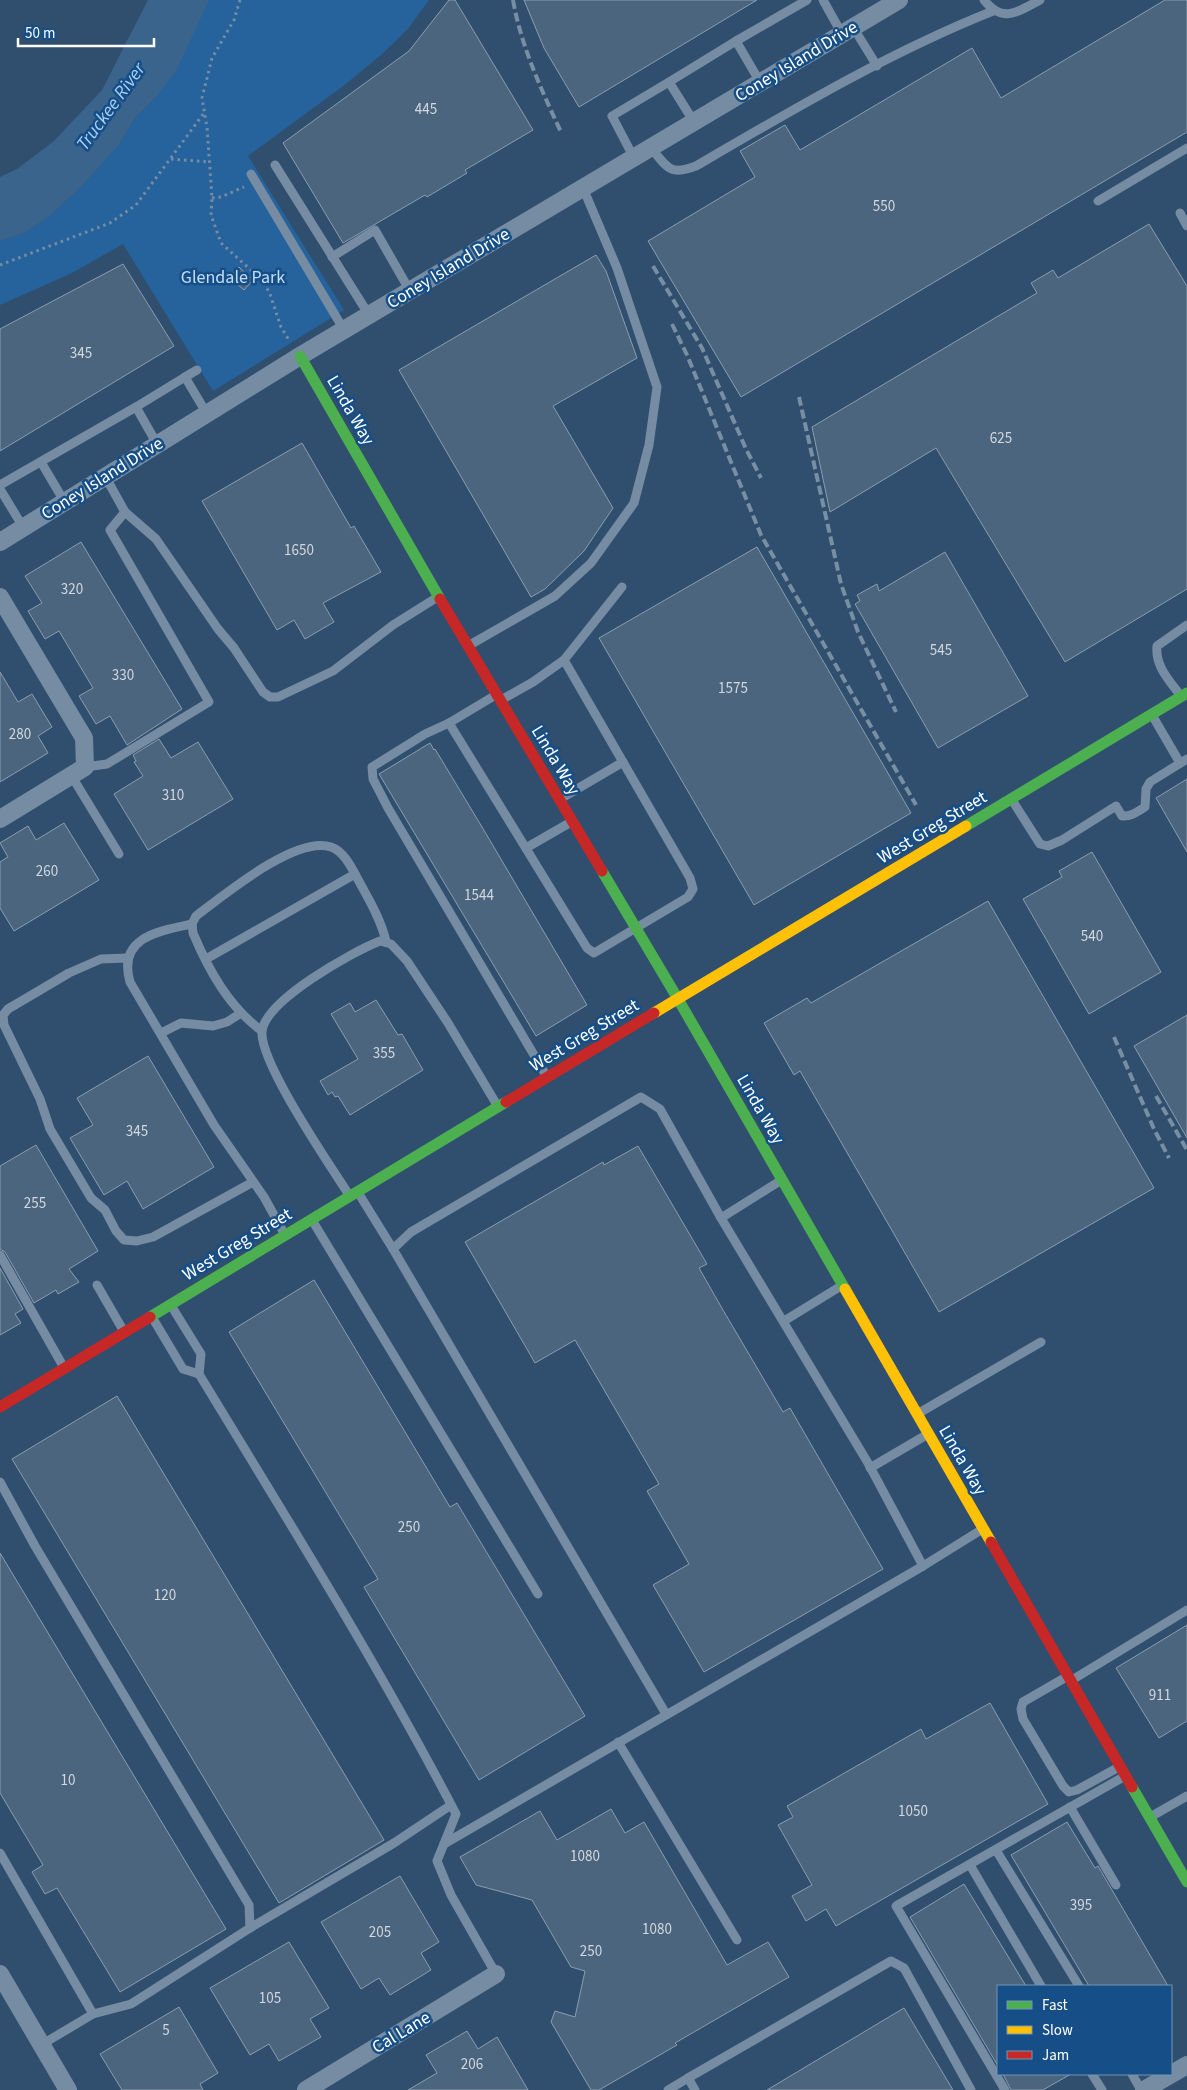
<svg xmlns="http://www.w3.org/2000/svg" width="1187" height="2090" font-family="'Source Sans 3',sans-serif">
<style>
.green{fill:#26639d}
.water{fill:#3b648d}
.building{fill:#4c657e;stroke:#8a9db0}
.lines{fill:none;stroke-linecap:round;stroke-linejoin:round}
.path{stroke:#768ca3;stroke-width:3;stroke-dasharray:2.5 4;stroke-linecap:butt}
.lane{stroke:#768ca3;stroke-width:9}
.street{stroke:#768ca3;stroke-width:18}
.fast{stroke:#4caf50;stroke-width:11}
.slow{stroke:#ffc107;stroke-width:11}
.jam{stroke:#c62828;stroke-width:11}
.rail{stroke:#788ea3;stroke-width:4;stroke-dasharray:9 4;stroke-linecap:butt}
.labels{text-anchor:middle;stroke-width:5;stroke-linejoin:round;paint-order:stroke}
.number-label{font-size:15px;fill:#d2d8df}
.street-label{font-size:18px;fill:#fff;stroke:#164e87}
.park-label{font-size:18px;fill:#c1defa;stroke:#164e87}
.water-label{font-size:19px;font-style:italic;fill:#a7d0f6;stroke:#164e87}
</style>
<rect width="100%" height="100%" fill="#304e6d"/>
<path class="green" d="M209 0H429L408 29 381 55 342 87 248 156 344 310 213 391 123 244 72 273 0 305V241L25 233 51 215 82 186 119 145 135 118 157 96Z"/>
<path class="water" d="M148 0H209L177 69 157 96 135 118 119 145 82 186 51 215 25 233 0 241V177L17 169 54 141 102 90Z"/>
<g class="building">
<path d="M449 0H455L533 130 465 170 467 173 427 197 425 195 343 243 283 143 409 51Z"/>
<path d="M524 0H757L579 107 544 48Z"/>
<path d="M1165 0H1187V132L741 397 648 241 755 177 740 151 785 125 800 150 972 48 1001 98Z"/>
<path d="M1149 224 1187 286V589L1065 662 936 448 830 512 812 427 1037 293 1031 283 1053 270 1058 278Z"/>
<path d="M596 255 606 271 637 358 553 406 613 508 584 551 545 589 531 597 399 370Z"/>
<path d="M123 264 174 346 0 451V329Z"/>
<path d="M239 267 253 280 244 290 229 277Z"/>
<path d="M302 443 351 528 354 526 381 572 323 603 334 622 305 639 294 620 277 630 202 501Z"/>
<path d="M81 542 182 709 127 745 110 716 96 724 79 696 93 688 59 631 45 639 28 611 42 603 25 576Z"/>
<path d="M757 547 911 813 754 905 599 638Z"/>
<path d="M945 552 1028 696 938 748 855 604 860 601 857 595 877 584 879 591Z"/>
<path d="M0 672 18 702 32 694 52 727 38 736 48 753 0 782Z"/>
<path d="M159 739 171 758 198 742 233 799 148 850 114 794 143 776 134 762 136 761 133 755Z"/>
<path d="M430 743 434 750 435 749 482 827 587 1005 536 1036 379 774Z"/>
<path d="M1187 779V852L1156 798Z"/>
<path d="M64 823 99 880 14 931 0 908V862L8 857 0 843 28 826 36 840Z"/>
<path d="M1092 852 1161 972 1089 1014 1023 899 1062 877 1059 871Z"/>
<path d="M988 901 1154 1188 939 1312 800 1071 794 1075 764 1023 807 998 811 1003Z"/>
<path d="M376 1000 398 1035 402 1034 423 1070 350 1115 338 1096 335 1097 332 1092 328 1095 320 1081 358 1059 331 1014 350 1003 355 1012Z"/>
<path d="M1187 1015V1138L1134 1046Z"/>
<path d="M148 1056 214 1167 143 1209 127 1181 104 1195 70 1138 93 1125 77 1098Z"/>
<path d="M36 1145 98 1251 69 1269 79 1282 58 1294 56 1290 34 1303 5 1252 0 1249V1166Z"/>
<path d="M638 1146 707 1264 699 1268 723 1310 783 1412 790 1408 883 1569 704 1672 653 1585 689 1564 647 1491 659 1484 575 1340 535 1363 465 1242 603 1162 604 1165Z"/>
<path d="M0 1268 23 1309 15 1314 21 1323 0 1335Z"/>
<path d="M314 1280 450 1507 457 1503 585 1716 479 1780 364 1587 378 1579 229 1332Z"/>
<path d="M117 1396 384 1840 279 1903 12 1459Z"/>
<path d="M0 1553 226 1929 120 1992 57 1888 45 1894 32 1872 43 1865 0 1793Z"/>
<path d="M1187 1625V1721L1159 1738 1116 1668Z"/>
<path d="M990 1703 1048 1804 836 1926 826 1909 806 1921 792 1896 812 1885 778 1825 793 1817 787 1806 921 1729 926 1739Z"/>
<path d="M611 1809 625 1833 644 1822 727 1965 768 1942 789 1977 675 2043 677 2045 599 2090H591L551 2022 555 2011 575 2017 585 1971 571 1967 532 1900 476 1885 460 1857 540 1811 557 1840Z"/>
<path d="M1067 1822 1095 1868 1098 1866 1168 1986H1089L1011 1855Z"/>
<path d="M400 1876 439 1942 421 1953 431 1970 390 1995 379 1978 361 1989 321 1922Z"/>
<path d="M964 1884 1026 1986H998V2066L910 1917Z"/>
<path d="M289 1942 329 2008 310 2019 321 2037 279 2061 269 2044 250 2055 210 1988Z"/>
<path d="M179 2007 218 2073 200 2084 203 2090H122L100 2054Z"/>
<path d="M904 2008 953 2090H767Z"/>
<path d="M467 2031 478 2049 497 2037 528 2090H408L437 2073 426 2055Z"/>
<path d="M1003 2074H1071L1043 2090H1011Z"/>
</g>
<g class="lines">
<g class="path">
<path d="M240 0 234 20 212 58 202 98 207 127 212 198 211 215 221 243 263 281 270 294 281 327 289 340"/>
<path d="M171 159 209 162"/>
<path d="M212 198 221 197 244 187"/>
<path d="M0 265 110 223 136 205 204 113"/>
</g>
<g class="lane">
<path d="M823 0 842 34"/>
<path d="M984 0C1003 24 1017 12 1040 0"/>
<path d="M853 27 877 66"/>
<path d="M736 41 807 0"/>
<path d="M669 82 736 41 760 82"/>
<path d="M651 148C668 168 669 176 696 166 792 110 890 52 993 11"/>
<path d="M634 158 612 116 669 82 694 122"/>
<path d="M275 165 369 315"/>
<path d="M251 174 344 330"/>
<path d="M1098 201 1187 148"/>
<path d="M1180 213 1187 226"/>
<path d="M332 257 375 230 410 291"/>
<path d="M185 377 197 370"/>
<path d="M136 407 185 377 207 414"/>
<path d="M41 462 64 501"/>
<path d="M105 476 125 512 156 539 218 629 234 648 263 692 270 697H278L333 671 393 625 436 598"/>
<path d="M0 485 136 407 157 444"/>
<path d="M0 489 23 527"/>
<path d="M468 646 555 596 591 563 634 503 649 445 657 387 617 268 583 188"/>
<path d="M1180 695C1169 680 1155 666 1157 646L1187 625"/>
<path d="M501 700 533 682 564 660"/>
<path d="M1152 715 1180 763"/>
<path d="M449 723 494 696"/>
<path d="M85 767 107 764 209 702 110 530 125 512"/>
<path d="M71 775 119 854"/>
<path d="M560 799 623 762"/>
<path d="M1012 800 1040 844 1048 846 1062 840 1116 806 1122 816C1131 817 1137 812 1145 807L1146 789 1150 782 1187 759"/>
<path d="M526 848 571 822"/>
<path d="M192 924C159 931 117 937 130 982L214 1125 264 1197 285 1235"/>
<path d="M127 958 101 959 69 973 8 1009 3 1015 4 1025 40 1099 50 1129 91 1198 105 1210 116 1231 124 1240 137 1241 153 1237 253 1182"/>
<path d="M206 959 355 874"/>
<path d="M262 1031C229 1007 209 971 193 933L192 924 196 916C224 895 296 835 331 847 346 852 354 873 361 885 371 903 381 921 386 941"/>
<path d="M161 1033 181 1023 213 1026 227 1022 241 1013"/>
<path d="M547 1077 388 808 373 779 372 767 425 734 449 723 587 948 594 953 688 897 693 889 690 878 564 660 622 587"/>
<path d="M359 1194 393 1249"/>
<path d="M349 1195C330 1165 259 1062 262 1031 266 1000 352 952 380 941L391 944 407 961 448 1023 497 1105"/>
<path d="M721 1218 780 1181"/>
<path d="M312 1220 538 1594"/>
<path d="M0 1255 63 1366"/>
<path d="M97 1285 123 1330"/>
<path d="M172 1307 201 1354 199 1374C287 1519 378 1664 456 1814L437 1861 451 1895 496 1974"/>
<path d="M152 1317 183 1369 199 1374"/>
<path d="M784 1321 841 1286"/>
<path d="M919 1413 1041 1342"/>
<path d="M870 1468 928 1434"/>
<path d="M0 1482 35 1546 249 1905 250 1928 131 2004 93 2014 0 1853"/>
<path d="M1068 1676 1023 1702 1021 1709 1023 1719 1063 1786 1069 1792 1077 1790 1119 1767"/>
<path d="M1072 1680 1187 1610"/>
<path d="M666 1714 393 1249 411 1232 641 1097 660 1109 721 1218 868 1463 923 1566"/>
<path d="M618 1742 737 1940"/>
<path d="M1070 1807 1116 1885"/>
<path d="M1152 1816 1187 1796"/>
<path d="M444 1844 923 1566 981 1530"/>
<path d="M996 1850 1079 1986"/>
<path d="M970 1865 1041 1986"/>
<path d="M250 1928 394 1843 451 1805"/>
<path d="M41 2045 93 2014"/>
<path d="M1092 2074 1102 2090"/>
<path d="M1132 2074 1141 2090"/>
<path d="M688 2078 891 1961 904 1968 971 2090"/>
<path d="M668 2090 688 2078 695 2090"/>
<path d="M1005 2090 896 1906 1125 1776"/>
</g>
<g class="street">
<path d="M0 542 300 356 899 0"/>
<path d="M0 597 84 738 85 767 0 819"/>
<path d="M0 1974 68 2090"/>
<path d="M306 2090 496 1974"/>
<path d="M1144 2090 1187 2065"/>
</g>
<g class="fast">
<path d="M300 356 440 599"/>
<path d="M966 826 1187 693"/>
<path d="M602 871 678 999 845 1289"/>
<path d="M150 1317 506 1102"/>
<path d="M1132 1787 1187 1882"/>
</g>
<g class="slow">
<path d="M654 1013 966 826"/>
<path d="M845 1289 991 1542"/>
</g>
<g class="jam">
<path d="M440 599 602 871"/>
<path d="M506 1102 654 1013"/>
<path d="M0 1407 150 1317"/>
<path d="M991 1542 1132 1787"/>
</g>
<g class="rail">
<path d="M513 0C521 46 541 89 561 132"/>
<path d="M653 266 702 348 746 449 761 478"/>
<path d="M672 324 687 355 761 535 916 805"/>
<path d="M799 397 841 584 858 632 896 712"/>
<path d="M1114 1037 1154 1129 1169 1158"/>
<path d="M1156 1096 1187 1150"/>
</g>
</g>
<g class="labels">
<g class="number-label">
<text x="426" y="114">445</text>
<text x="884" y="211">550</text>
<text x="81" y="358">345</text>
<text x="1001" y="443">625</text>
<text x="299" y="555">1650</text>
<text x="72" y="594">320</text>
<text x="941" y="655">545</text>
<text x="123" y="680">330</text>
<text x="733" y="693">1575</text>
<text x="20" y="739">280</text>
<text x="173" y="800">310</text>
<text x="47" y="876">260</text>
<text x="479" y="900">1544</text>
<text x="1092" y="941">540</text>
<text x="384" y="1058">355</text>
<text x="137" y="1136">345</text>
<text x="35" y="1208">255</text>
<text x="409" y="1532">250</text>
<text x="165" y="1600">120</text>
<text x="1160" y="1700">911</text>
<text x="68" y="1785">10</text>
<text x="913" y="1816">1050</text>
<text x="585" y="1861">1080</text>
<text x="1081" y="1910">395</text>
<text x="657" y="1934">1080</text>
<text x="380" y="1937">205</text>
<text x="591" y="1956">250</text>
<text x="270" y="2003">105</text>
<text x="166" y="2035">5</text>
<text x="472" y="2069">206</text>
</g>
<g class="street-label">
<text transform="translate(796 61) rotate(-31)" y="6">Coney Island Drive</text>
<text transform="translate(448 268) rotate(-31)" y="6">Coney Island Drive</text>
<text transform="translate(351 410) rotate(60)" y="6">Linda Way</text>
<text transform="translate(102 478) rotate(-32)" y="6">Coney Island Drive</text>
<text transform="translate(556 760) rotate(59)" y="6">Linda Way</text>
<text transform="translate(932 827) rotate(-31)" y="6">West Greg Street</text>
<text transform="translate(584 1035) rotate(-31)" y="6">West Greg Street</text>
<text transform="translate(761 1109) rotate(60)" y="6">Linda Way</text>
<text transform="translate(237 1244) rotate(-31)" y="6">West Greg Street</text>
<text transform="translate(963 1460) rotate(60)" y="6">Linda Way</text>
<text transform="translate(401 2032) rotate(-31)" y="6">Cal Lane</text>
</g>
<g class="park-label">
<text x="233" y="283">Glendale Park</text>
</g>
<g class="water-label">
<text transform="translate(110 106) rotate(-54)" y="7">Truckee River</text>
</g>
</g>
<rect x="997" y="1985" width="175" height="90" fill="#164e87" stroke="#7395b7"/>
<rect x="1007" y="2001" width="25" height="8" fill="#4caf50" stroke="#7395b7"/>
<text x="1042" y="2010" font-size="15" fill="#ffffff">Fast</text>
<rect x="1007" y="2026" width="25" height="8" fill="#ffc107" stroke="#7395b7"/>
<text x="1042" y="2035" font-size="15" fill="#ffffff">Slow</text>
<rect x="1007" y="2051" width="25" height="8" fill="#c62828" stroke="#7395b7"/>
<text x="1042" y="2060" font-size="15" fill="#ffffff">Jam</text>
<path d="M18 38v8h136v-8" fill="none" stroke="#ffffff" stroke-width="2.5"/>
<text x="25" y="38" font-size="15" fill="#ffffff" stroke="#164e87" stroke-width="4" paint-order="stroke">50 m</text>
</svg>
